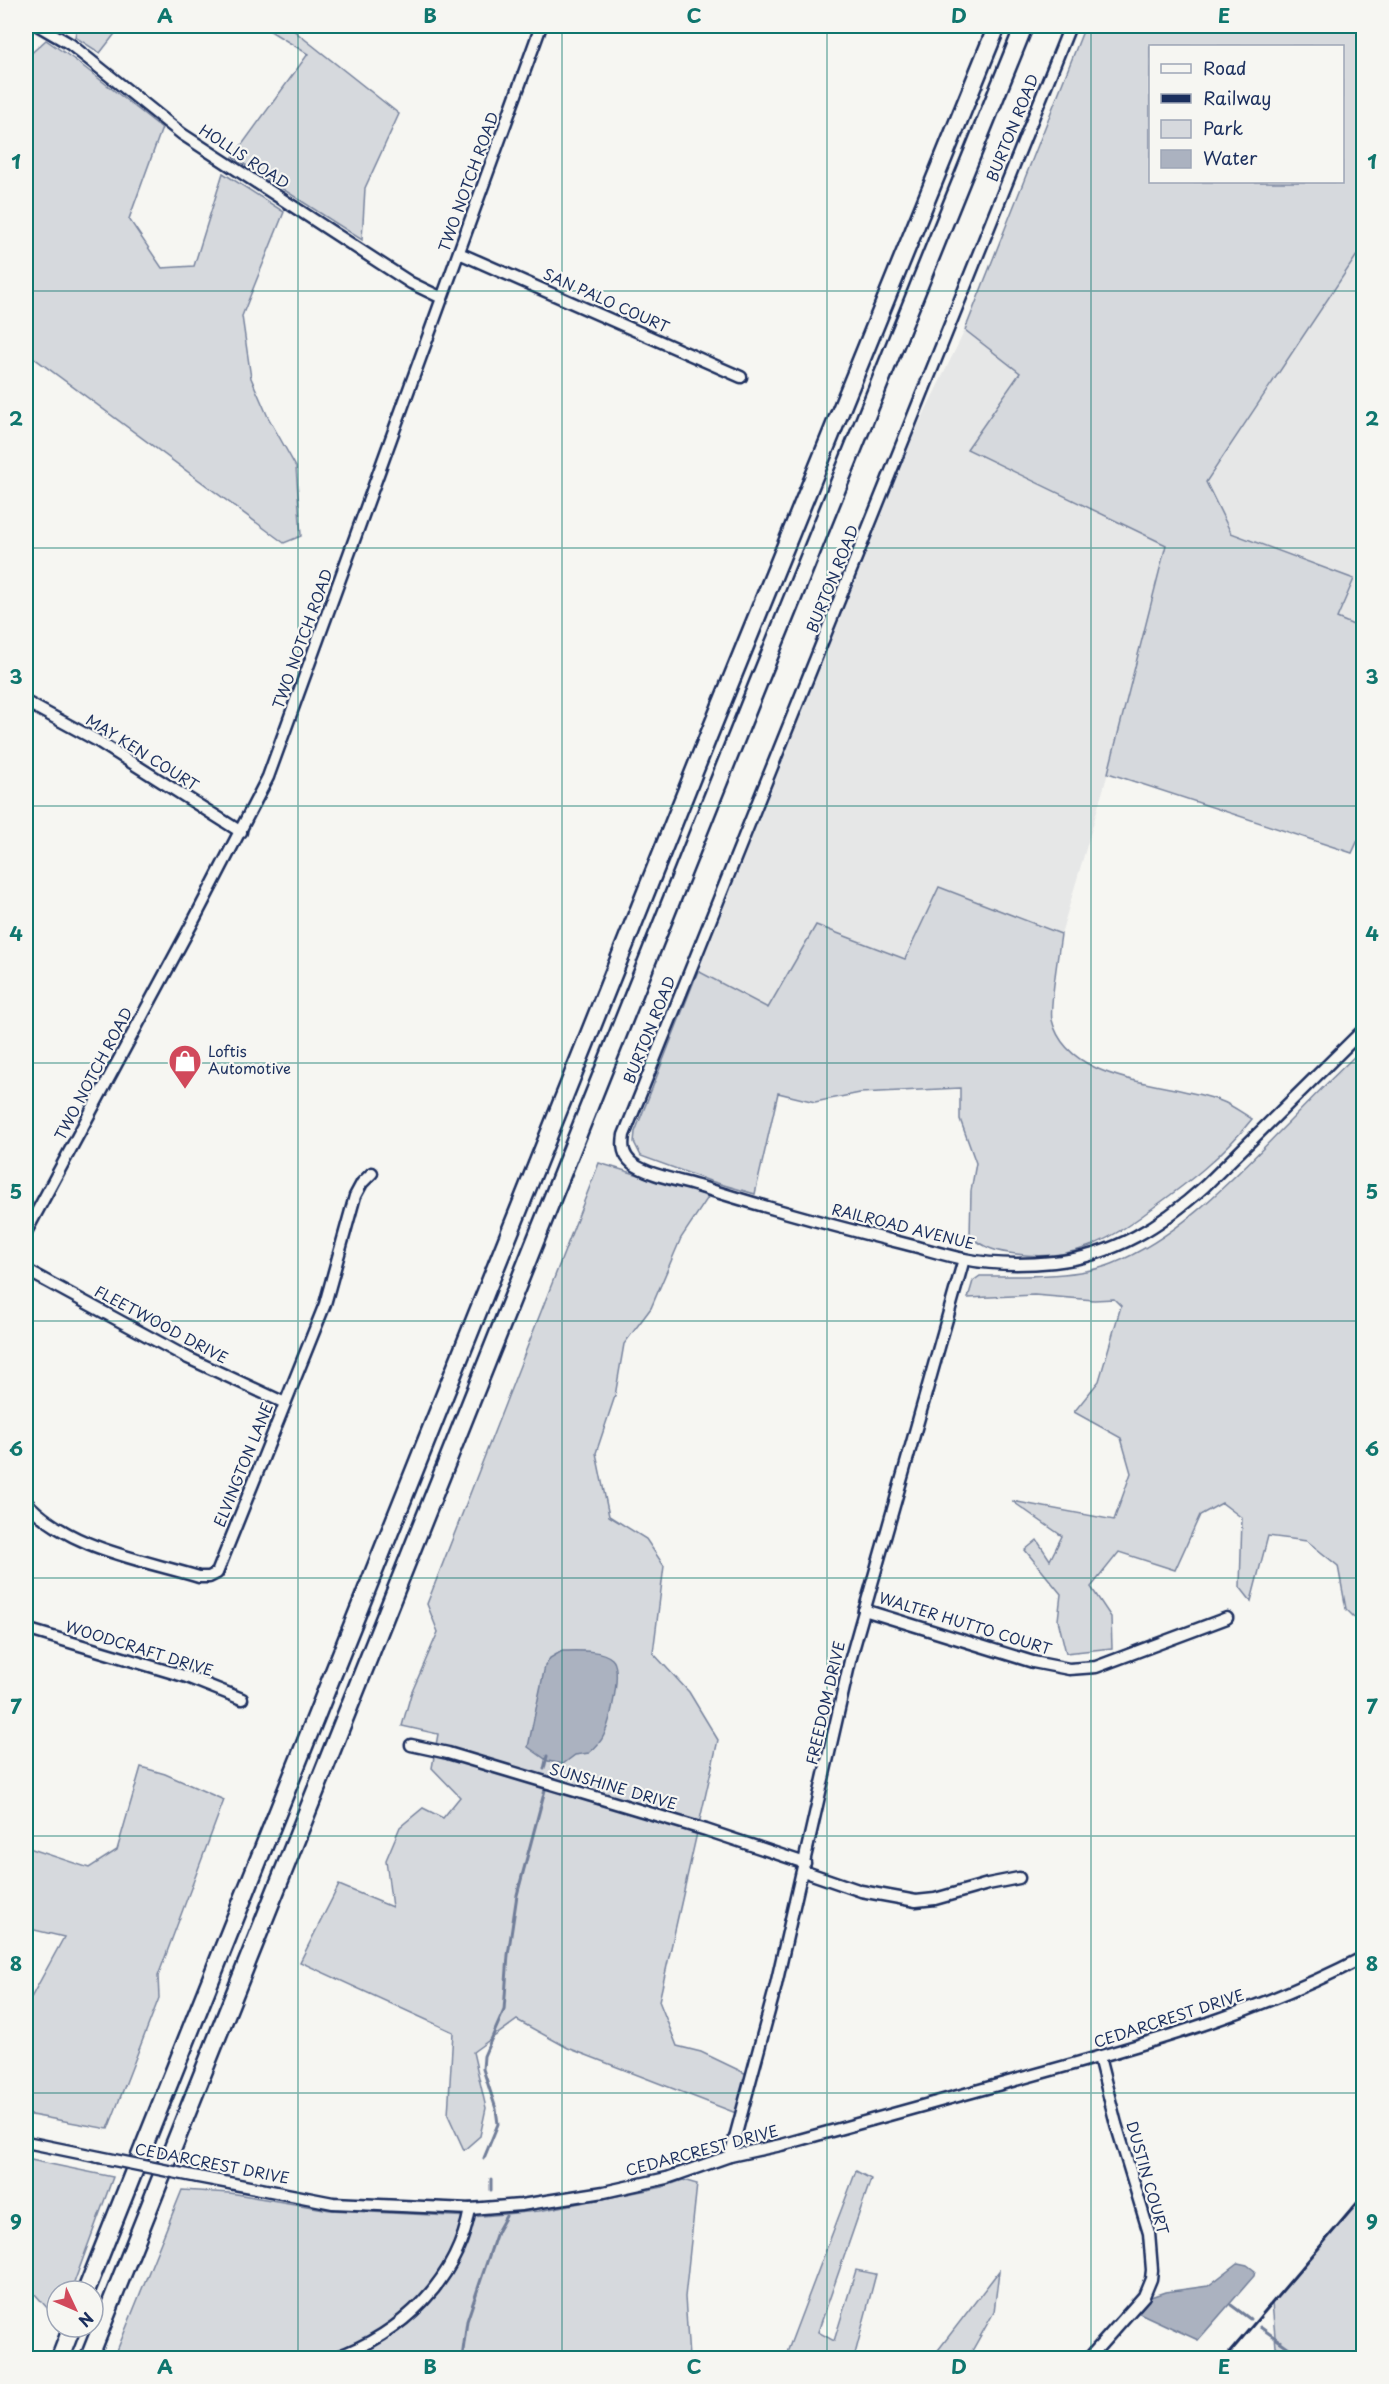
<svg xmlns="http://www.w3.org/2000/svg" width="1389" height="2384" font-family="'Playpen Sans',sans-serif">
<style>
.built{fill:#e6e7e7}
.green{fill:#d6d9dd;stroke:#78849e;stroke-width:1.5;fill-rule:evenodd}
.water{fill:#abb2c0;stroke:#717e99;stroke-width:1.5}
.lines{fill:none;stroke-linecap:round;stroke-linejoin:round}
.stream{stroke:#717e99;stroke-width:3}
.minor-casing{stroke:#1b2f5e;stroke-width:15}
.highway-casing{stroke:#1b2f5e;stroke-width:21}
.minor{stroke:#f6f6f2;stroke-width:10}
.highway{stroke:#f6f6f2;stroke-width:16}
.rail{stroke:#1b2f5e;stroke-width:3}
.minor-bridge-casing{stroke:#1b2f5e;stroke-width:15;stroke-linecap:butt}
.minor-bridge{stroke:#f6f6f2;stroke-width:10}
.grid{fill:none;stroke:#0f766e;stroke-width:1.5;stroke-opacity:0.55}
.labels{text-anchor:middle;stroke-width:4.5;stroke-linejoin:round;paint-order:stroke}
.street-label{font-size:15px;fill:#1b2f5e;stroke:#f6f6f2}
.poi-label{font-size:15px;fill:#1b2f5e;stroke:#f6f6f2;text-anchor:start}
.neatline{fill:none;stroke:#0f766e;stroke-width:2}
.grid-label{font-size:20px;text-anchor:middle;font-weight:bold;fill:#0f766e}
</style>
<rect width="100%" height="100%" fill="#f6f6f2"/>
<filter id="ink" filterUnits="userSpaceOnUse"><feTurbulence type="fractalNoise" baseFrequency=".0167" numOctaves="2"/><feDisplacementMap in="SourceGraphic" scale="12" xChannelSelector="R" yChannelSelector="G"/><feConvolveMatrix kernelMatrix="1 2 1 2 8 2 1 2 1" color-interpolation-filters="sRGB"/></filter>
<g filter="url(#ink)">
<g class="built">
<path d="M1363 246V629L1337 618 1353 579 1231 533 1206 482Z"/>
<path d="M965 330 1020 373 968 449 1166 545 1108 773 1061 934 939 887 904 959 816 925 768 1008 698 971 914 434Z"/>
</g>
<g class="green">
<path d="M77 26H121L100 53 75 37Z"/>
<path d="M262 26H288L399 114 365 188 362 240 233 157 308 54Z"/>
<path d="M1085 26H1363V246L1206 482 1231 533 1354 579 1337 618 1363 629 1364 827 1352 853 1108 773 1166 545 967 449 1020 373 965 330ZM1150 46H1342V182H1150Z"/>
<path d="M46 40 75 60 162 128 129 219 162 268 194 266 223 173 284 212 242 316 251 378 268 417 296 467 301 536 284 543 26 352V58Z"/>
<path d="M939 887 1061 934C1059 951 1049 1007 1052 1020 1068 1086 1170 1081 1221 1101 1232 1105 1242 1113 1252 1119 1221 1158 1190 1181 1150 1210 1108 1242 1070 1262 1016 1254 997 1252 984 1248 970 1236L971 1191 976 1163 960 1119V1088L860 1093 815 1102 778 1093 755 1194 710 1181 641 1156 634 1142 635 1132 698 971 768 1008 816 925 905 959Z"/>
<path d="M1363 1048V1626L1346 1609 1338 1566 1307 1541 1268 1536 1251 1601 1240 1587 1242 1518 1222 1503 1200 1515 1175 1570 1119 1552 1091 1587 1111 1617 1112 1648 1066 1653 1058 1620 1061 1594 1025 1550 1037 1540 1050 1560 1062 1536 1012 1501 1114 1520 1131 1473 1121 1438 1074 1412 1099 1381 1121 1306 1114 1299 1094 1300 1034 1295 968 1298 973 1281 980 1276C1019 1276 1076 1278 1112 1264 1182 1236 1237 1174 1289 1122 1313 1097 1338 1072 1363 1048Z"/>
<path d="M599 1163 709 1196 681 1238 651 1308 624 1344 615 1396 596 1453 609 1516 646 1539 664 1566 653 1653 689 1692 718 1740 659 2001 677 2046 701 2052 751 2076 741 2115 568 2048 517 2020 473 2052 486 2108 480 2136 464 2150 448 2115 453 2032 300 1962 339 1885 392 1907 386 1860 400 1827 423 1808 443 1818 460 1797 432 1768 438 1734 402 1726 411 1694 438 1632 427 1604Z"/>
<path d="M141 1767 165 1774 224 1800 158 1976 159 1998 108 2129 26 2114V2007L64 1937 26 1928V1847L89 1868 117 1850Z"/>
<path d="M26 2159 113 2177 71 2291H57V2319L26 2284Z"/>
<path d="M856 2171 871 2179 818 2332 834 2341 856 2270 876 2274 854 2358H785Z"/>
<path d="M683 2180 697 2184 685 2297 689 2358H114L182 2190 230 2193 330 2210 471 2217 539 2211 663 2187Z"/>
<path d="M1363 2195V2358L1322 2355 1276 2347 1272 2303Z"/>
<path d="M999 2271 994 2312 968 2358H932Z"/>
</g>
<g class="water">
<path d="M562 1651C576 1651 601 1649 612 1659 623 1669 610 1722 604 1735 601 1742 595 1748 589 1753L575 1755 563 1764 548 1761 528 1747 545 1666 550 1658Z"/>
<path d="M1238 2263 1247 2265 1255 2271 1254 2276 1198 2340 1135 2311 1148 2298 1165 2292 1208 2286Z"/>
</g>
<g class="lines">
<g class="stream">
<path d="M544 1769 547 1756"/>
<path d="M484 2158 498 2124 496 2109 483 2069 484 2056 504 2010 508 1955 517 1895 546 1786"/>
<path d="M491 2179V2190"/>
<path d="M1231 2305 1250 2319"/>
<path d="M1260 2327 1303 2358"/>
<path d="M462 2358 467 2321 497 2232 506 2216"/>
</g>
<g class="minor-casing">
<g id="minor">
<path d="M39 26 70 44 182 134 380 263 411 283 442 298"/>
<path d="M1070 26 624 1135C622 1147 623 1155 632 1163 647 1175 682 1181 701 1187 767 1208 834 1226 902 1243 923 1248 943 1255 964 1259 993 1265 1025 1265 1054 1262 1114 1256 1162 1225 1205 1186L1364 1029"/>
<path d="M459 253 741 377"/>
<path d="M26 702 96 740 241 832"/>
<path d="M26 1232 195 918 268 777 541 26"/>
<path d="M26 1270 188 1358 285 1403"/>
<path d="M26 1502C69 1549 140 1559 199 1577H209L217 1573 325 1304 355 1196 362 1183 372 1173"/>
<path d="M864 1610 1033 1662 1069 1669 1096 1667 1227 1618"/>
<path d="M26 1629 187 1677 242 1699"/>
<path d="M411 1745 448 1753 706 1830 805 1863"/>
<path d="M803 1871 861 1891 916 1901 935 1899 988 1884 1019 1878"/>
<path d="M26 2142 99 2157"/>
<path d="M730 2156 775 1989 850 1661 964 1259"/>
<path d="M198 2177 333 2203 470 2209 521 2205 604 2192 667 2178 730 2156 781 2145C870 2120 959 2096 1048 2071 1157 2041 1263 2010 1364 1957"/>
<path d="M334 2358C401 2334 457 2282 470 2209"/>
<path d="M1089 2358 1144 2296 1151 2279 1152 2270 1149 2233 1116 2124 1099 2057"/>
</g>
</g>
<g class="highway-casing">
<g id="highway">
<path d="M86 2291 708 737 997 26"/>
<path d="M60 2358 72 2327"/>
<path d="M89 2358 757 686 1024 26"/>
</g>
</g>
<use href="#minor" class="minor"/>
<use href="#highway" class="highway"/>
<path class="rail" d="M1225 2358 1364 2195"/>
<g class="minor-bridge-casing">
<path id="minor-bridge" d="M99 2157 198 2177"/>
</g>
<use href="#minor-bridge" class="minor-bridge"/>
</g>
</g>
<path class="grid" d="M298 26V2358M562 26V2358M827 26V2358M1091 26V2358M26 291H1364M26 548H1364M26 806H1364M26 1063H1364M26 1321H1364M26 1578H1364M26 1836H1364M26 2093H1364"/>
<defs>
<g id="shop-pin" transform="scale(1.725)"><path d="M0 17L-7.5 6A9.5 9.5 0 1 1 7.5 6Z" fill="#d1495b" stroke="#f6f6f2"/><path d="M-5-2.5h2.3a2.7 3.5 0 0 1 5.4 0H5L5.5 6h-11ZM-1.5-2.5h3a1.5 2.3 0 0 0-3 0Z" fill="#fff"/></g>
</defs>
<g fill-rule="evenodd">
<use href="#shop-pin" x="185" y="1061"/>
</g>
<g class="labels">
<g class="street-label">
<text transform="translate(1013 128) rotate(-68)" y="5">BURTON ROAD</text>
<text transform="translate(244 157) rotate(33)" y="5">HOLLIS ROAD</text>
<text transform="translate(469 182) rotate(-70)" y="5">TWO NOTCH ROAD</text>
<text transform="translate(606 301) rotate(24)" y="5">SAN PALO COURT</text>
<text transform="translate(833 579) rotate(-68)" y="5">BURTON ROAD</text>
<text transform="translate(303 639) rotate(-70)" y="5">TWO NOTCH ROAD</text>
<text transform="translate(142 753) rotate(32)" y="5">MAY KEN COURT</text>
<text transform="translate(650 1030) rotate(-68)" y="5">BURTON ROAD</text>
<text transform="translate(94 1074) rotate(-62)" y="5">TWO NOTCH ROAD</text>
<text transform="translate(903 1227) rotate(14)" y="5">RAILROAD AVENUE</text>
<text transform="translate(161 1325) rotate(28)" y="5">FLEETWOOD DRIVE</text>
<text transform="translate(244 1465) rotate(-68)" y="5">ELVINGTON LANE</text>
<text transform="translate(965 1624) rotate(17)" y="5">WALTER HUTTO COURT</text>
<text transform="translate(139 1649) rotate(17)" y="5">WOODCRAFT DRIVE</text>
<text transform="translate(826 1703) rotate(-77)" y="5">FREEDOM DRIVE</text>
<text transform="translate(613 1787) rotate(16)" y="5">SUNSHINE DRIVE</text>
<text transform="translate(1169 2019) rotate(-18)" y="5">CEDARCREST DRIVE</text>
<text transform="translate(702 2151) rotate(-15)" y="5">CEDARCREST DRIVE</text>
<text transform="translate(212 2164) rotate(11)" y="5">CEDARCREST DRIVE</text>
<text transform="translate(1147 2178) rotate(74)" y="5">DUSTIN COURT</text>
</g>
<g class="poi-label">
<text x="208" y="1057">Loftis<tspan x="208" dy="17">Automotive</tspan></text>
</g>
</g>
<rect width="1389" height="2384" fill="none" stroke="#f6f6f2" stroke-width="66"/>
<rect x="1149" y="45" width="195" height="138" fill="#f6f6f2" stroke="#9ea6b7" stroke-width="1.5"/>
<rect x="1161" y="64" width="30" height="9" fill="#f6f6f2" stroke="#9ea6b7" stroke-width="1.5"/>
<text x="1203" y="75" font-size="18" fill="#1b2f5e">Road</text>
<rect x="1161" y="94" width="30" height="9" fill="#1b2f5e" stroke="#9ea6b7" stroke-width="1.5"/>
<text x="1203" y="105" font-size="18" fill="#1b2f5e">Railway</text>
<rect x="1161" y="120" width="30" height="18" fill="#d6d9dd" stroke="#9ea6b7" stroke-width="1.5"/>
<text x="1203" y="135" font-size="18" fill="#1b2f5e">Park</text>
<rect x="1161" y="150" width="30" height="18" fill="#abb2c0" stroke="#9ea6b7" stroke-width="1.5"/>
<text x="1203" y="165" font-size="18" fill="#1b2f5e">Water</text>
<g transform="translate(75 2309) rotate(134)"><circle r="28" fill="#f6f6f2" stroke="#9ea6b7" stroke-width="1.5"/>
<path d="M0-4.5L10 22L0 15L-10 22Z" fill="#d1495b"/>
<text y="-9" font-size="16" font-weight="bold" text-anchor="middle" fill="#1b2f5e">N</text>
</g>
<rect x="33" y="33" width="1323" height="2318" class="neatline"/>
<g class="grid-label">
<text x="165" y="23">A</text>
<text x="430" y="23">B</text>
<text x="694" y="23">C</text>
<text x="959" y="23">D</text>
<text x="1224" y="23">E</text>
<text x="16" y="169">1</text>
<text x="1372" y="169">1</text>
<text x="16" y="426">2</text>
<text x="1372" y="426">2</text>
<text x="16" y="684">3</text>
<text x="1372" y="684">3</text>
<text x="16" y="941">4</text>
<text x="1372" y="941">4</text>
<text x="16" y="1199">5</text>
<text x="1372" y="1199">5</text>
<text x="16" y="1456">6</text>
<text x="1372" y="1456">6</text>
<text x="16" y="1714">7</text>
<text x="1372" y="1714">7</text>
<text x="16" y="1971">8</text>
<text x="1372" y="1971">8</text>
<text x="16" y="2229">9</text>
<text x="1372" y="2229">9</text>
<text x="165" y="2374">A</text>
<text x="430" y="2374">B</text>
<text x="694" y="2374">C</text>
<text x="959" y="2374">D</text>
<text x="1224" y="2374">E</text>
</g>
</svg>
